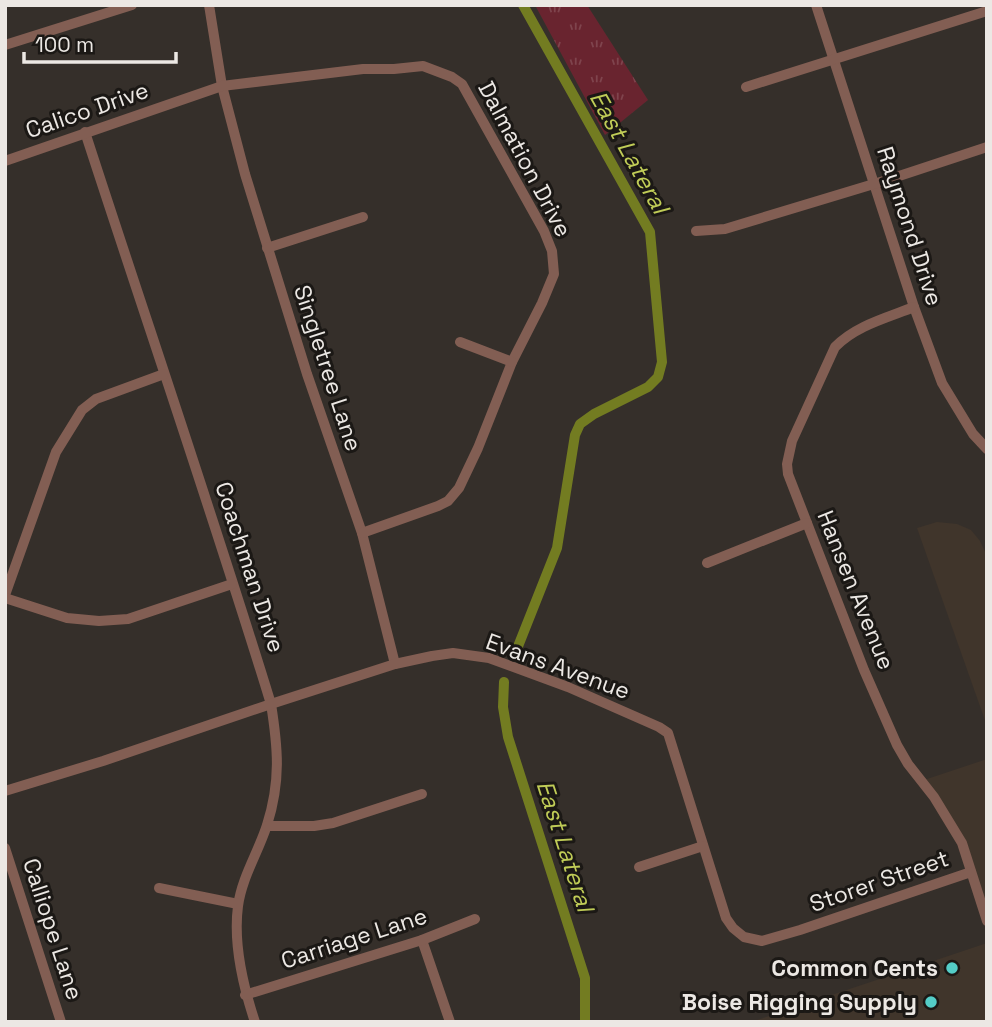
<svg xmlns="http://www.w3.org/2000/svg" width="992" height="1027" font-family="'Space Grotesk',sans-serif">
<style>
.built{fill:#40352b}
.park{fill:url(#park-tufts)}
.lines{fill:none;stroke-linecap:round;stroke-linejoin:round}
.canal{stroke:#737c21;stroke-width:10}
.minor{stroke:#825e53;stroke-width:10}
.poi-dot{fill:#54cdc7;stroke:#1b1815;stroke-width:2.5}
.labels{text-anchor:middle;stroke-width:6;stroke-linejoin:round;paint-order:stroke}
.street-label{font-size:23px;fill:#ece8e4;stroke:#1b1815}
.poi-label{font-size:23px;font-weight:bold;fill:#ece8e4;stroke:#1b1815;text-anchor:end}
.water-label{font-size:24px;font-style:italic;fill:#c0cc57;stroke:#1b1815}
</style>
<defs>
<pattern id="park-tufts" width="24" height="20" patternUnits="userSpaceOnUse" patternTransform="scale(1.75)"><rect width="24" height="20" fill="#69242f"/><path d="M3 7l-1-3M5 7V3M7 7l1-3M15 17l-1-3M17 17v-4M19 17l1-3" fill="none" stroke="#7f444d"/></pattern>
</defs>
<rect width="100%" height="100%" fill="#352f2a"/>
<g class="built">
<path d="M937 522 957 524 971 530 980 541 987 556V726L917 528Z"/>
<path d="M987 759V921L962 843 921 781Z"/>
<path d="M987 943V1022H758L757 1020Z"/>
</g>
<path class="park" d="M535 5H587L648 100 605 135Z"/>
<g class="lines">
<g class="canal">
<path d="M515 654 557 548 575 435 580 424 594 414 648 387 658 377 662 362 650 232 523 5"/>
<path d="M504 682 503 707 508 737 585 978V1022"/>
</g>
<g class="minor">
<path d="M209 5 222 86 245 174 307 374 362 533 395 664"/>
<path d="M816 5 914 307 942 383 973 434 987 449"/>
<path d="M5 45 132 5"/>
<path d="M746 87 987 11"/>
<path d="M85 132C147 323 212 512 271 704 278 748 281 781 267 825 258 853 242 877 238 906 233 944 243 986 255 1022"/>
<path d="M5 161 222 86 363 69H394L423 66 452 77 462 84 544 231 552 251 554 274 542 303 512 362 478 448 459 488 448 501 438 506 362 533"/>
<path d="M696 231 725 229 887 180 987 147"/>
<path d="M267 248 363 217"/>
<path d="M914 307C886 318 855 326 835 347L792 441 787 464 788 474 864 670 897 745 908 764 934 797 962 843 987 921"/>
<path d="M460 342 512 362"/>
<path d="M707 563 807 523"/>
<path d="M5 595 56 452 82 410 96 399 164 374"/>
<path d="M5 598 67 618 99 621 128 619 232 584"/>
<path d="M5 791 103 761 271 704 395 664 432 656 453 653 489 658 568 687 659 727 668 733 726 918 733 928 744 937 762 941 800 930 971 872"/>
<path d="M267 826H314L333 823 422 794"/>
<path d="M5 848 61 1022"/>
<path d="M639 867 703 846"/>
<path d="M159 888 238 904"/>
<path d="M422 940 450 1022"/>
<path d="M245 995 422 940 475 919"/>
</g>
</g>
<g class="poi-dot">
<circle cx="952" cy="968" r="7"/>
<circle cx="931" cy="1002" r="7"/>
</g>
<g class="labels">
<g class="street-label">
<text transform="translate(87 110) rotate(-19)" y="8">Calico Drive</text>
<text transform="translate(525 159) rotate(62)" y="8">Dalmation Drive</text>
<text transform="translate(910 226) rotate(72)" y="8">Raymond Drive</text>
<text transform="translate(328 368) rotate(72)" y="8">Singletree Lane</text>
<text transform="translate(250 567) rotate(72)" y="8">Coachman Drive</text>
<text transform="translate(856 590) rotate(68)" y="8">Hansen Avenue</text>
<text transform="translate(558 666) rotate(20)" y="8">Evans Avenue</text>
<text transform="translate(879 881) rotate(-19)" y="8">Storer Street</text>
<text transform="translate(53 929) rotate(72)" y="8">Calliope Lane</text>
<text transform="translate(354 938) rotate(-18)" y="8">Carriage Lane</text>
</g>
<g class="poi-label">
<text x="938" y="976">Common Cents</text>
<text x="917" y="1010">Boise Rigging Supply</text>
</g>
<g class="water-label">
<text transform="translate(629 152) rotate(61)" y="8">East Lateral</text>
<text transform="translate(565 846) rotate(72)" y="8">East Lateral</text>
</g>
</g>
<rect width="992" height="1027" fill="none" stroke="#ece8e4" stroke-width="14"/>
<path d="M24 52v10h152v-10" fill="none" stroke="#ece8e4" stroke-width="3.5"/>
<text x="35" y="52" font-size="21" fill="#ece8e4" stroke="#1b1815" stroke-width="5" paint-order="stroke">100 m</text>
</svg>
